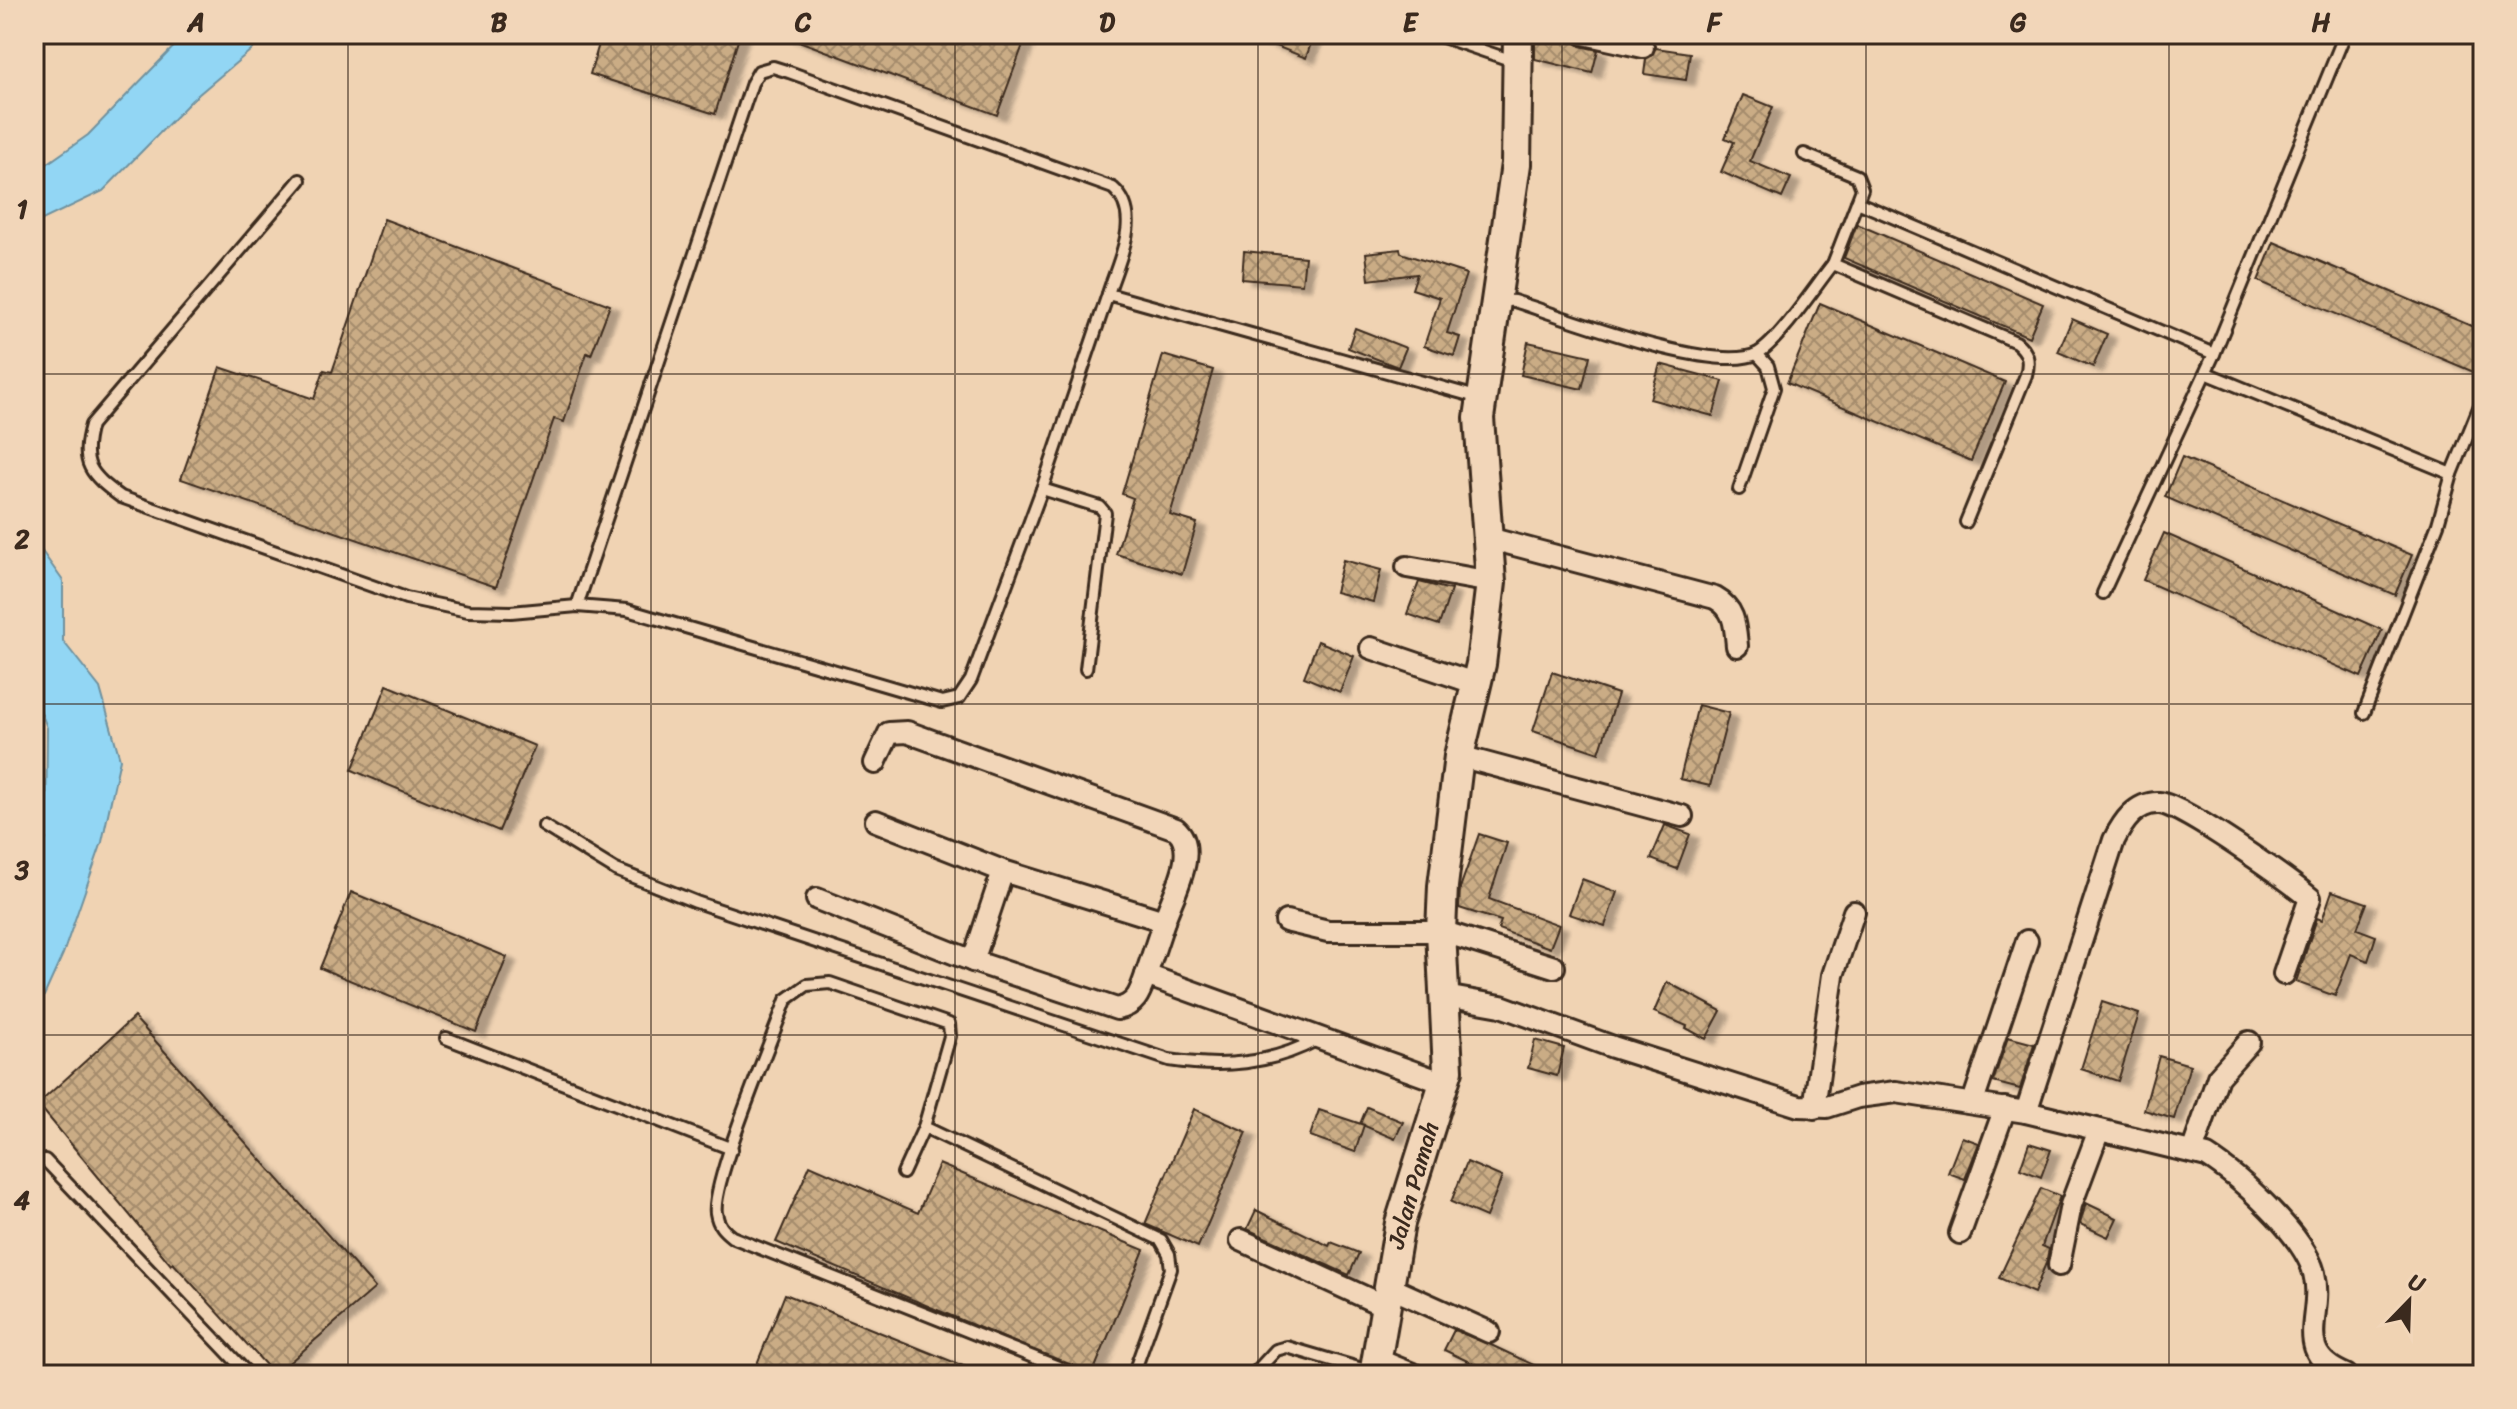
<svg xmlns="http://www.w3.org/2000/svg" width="2517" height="1409" font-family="Sriracha,sans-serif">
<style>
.water{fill:#92d6f4;stroke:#6f919e;stroke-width:2}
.building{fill:url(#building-cross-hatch);stroke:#3b2a1e;stroke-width:2;filter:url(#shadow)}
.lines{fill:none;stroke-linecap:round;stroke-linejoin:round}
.lane-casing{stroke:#3b2a1e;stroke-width:16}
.street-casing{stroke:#3b2a1e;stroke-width:26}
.secondary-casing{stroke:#3b2a1e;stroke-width:34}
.lane{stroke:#f2d6b9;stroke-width:10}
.street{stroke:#f2d6b9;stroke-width:20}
.secondary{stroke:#f2d6b9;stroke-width:28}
.grid{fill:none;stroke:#3b2a1e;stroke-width:2;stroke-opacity:0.55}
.labels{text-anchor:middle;stroke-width:7;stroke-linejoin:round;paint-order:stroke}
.street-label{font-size:24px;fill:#3b2a1e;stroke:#f2d6b9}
.neatline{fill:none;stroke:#3b2a1e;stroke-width:3}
.grid-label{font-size:26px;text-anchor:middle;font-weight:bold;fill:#3b2a1e}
</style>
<defs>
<pattern id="building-cross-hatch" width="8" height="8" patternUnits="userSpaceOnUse" patternTransform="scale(2)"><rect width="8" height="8" fill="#caac85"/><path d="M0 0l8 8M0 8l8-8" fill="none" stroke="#a58c6c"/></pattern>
<filter id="shadow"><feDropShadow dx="9" dy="5" stdDeviation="2" flood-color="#0004"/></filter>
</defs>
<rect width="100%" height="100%" fill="#f0d3b3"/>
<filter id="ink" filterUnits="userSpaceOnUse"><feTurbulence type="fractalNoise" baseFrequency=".0125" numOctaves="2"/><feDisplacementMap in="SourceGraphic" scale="16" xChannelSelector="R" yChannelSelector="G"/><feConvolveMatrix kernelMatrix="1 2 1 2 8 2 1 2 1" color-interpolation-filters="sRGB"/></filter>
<g filter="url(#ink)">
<g class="water">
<path d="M186 34H270L192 100 103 191 34 224V173L88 135Z"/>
<path d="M34 540 63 581V641L100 688 120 759 102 842 63 954 34 1018V863L46 839 47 728 34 693Z"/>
</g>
<g class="building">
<path d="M602 34H690L708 40 709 34H740L715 114 590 74Z"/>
<path d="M780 34H1027L997 115Z"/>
<path d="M1245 34H1314L1306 58Z"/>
<path d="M1535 34 1572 38 1580 46 1598 50 1592 73 1535 59Z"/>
<path d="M1656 48 1690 53 1686 80 1644 74 1646 59Z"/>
<path d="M1743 95 1773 107 1750 161 1791 178 1782 198 1721 172 1734 142 1725 138Z"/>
<path d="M384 219 610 305 591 355 587 353 564 422 554 419 496 587 181 479 220 367 314 399 324 370 332 372Z"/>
<path d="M1857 224 2043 304 2029 337 1844 258Z"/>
<path d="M2274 242 2483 331V376L2258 281Z"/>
<path d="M1400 249 1401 253 1466 274 1447 333 1460 337 1454 356 1424 346 1440 298 1412 289 1417 274 1369 280 1366 253Z"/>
<path d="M1244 251 1305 257 1302 284 1242 279Z"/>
<path d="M1820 303 2005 382 1971 461 1787 383Z"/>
<path d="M2072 319 2107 334 2093 367 2058 352Z"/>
<path d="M1355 328 1406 348 1398 367 1348 348Z"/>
<path d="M1528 342 1590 356 1582 389 1521 375Z"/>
<path d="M1163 355 1213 370 1170 515 1197 523 1182 574 1116 554 1133 498 1122 494Z"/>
<path d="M1660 364 1723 381 1713 416 1650 399Z"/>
<path d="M2182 457 2412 555 2395 595 2165 497Z"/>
<path d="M2164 533 2382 630 2361 677 2143 580Z"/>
<path d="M1343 560 1381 570 1373 602 1335 592Z"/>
<path d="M1419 582 1451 590 1439 625 1407 614Z"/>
<path d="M1318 641 1354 656 1340 692 1304 677Z"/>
<path d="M1552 672 1618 694 1599 753 1533 731Z"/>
<path d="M387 685 535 746 499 831 352 770Z"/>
<path d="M1698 705 1729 713 1710 786 1680 779Z"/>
<path d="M1665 825 1690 834 1677 869 1651 859Z"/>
<path d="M1479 834 1507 843 1489 899 1559 925 1550 948 1498 929 1501 921 1459 908 1460 888Z"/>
<path d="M1582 879 1617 892 1605 926 1569 914Z"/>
<path d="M2332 891 2367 903 2357 929 2376 936 2368 961 2351 954 2335 996 2296 982 2317 918 2322 920Z"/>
<path d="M351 892 507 957 476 1032 320 968Z"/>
<path d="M1667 982 1721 1011 1706 1039 1686 1028 1687 1026 1654 1012Z"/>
<path d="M2102 1002 2139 1014 2118 1081 2081 1069Z"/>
<path d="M134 1017 375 1288 275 1375 173 1263 171 1265 38 1104Z"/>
<path d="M2008 1037 2034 1044 2020 1089 1993 1082Z"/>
<path d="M1535 1040 1564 1048 1557 1076 1528 1068Z"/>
<path d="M2159 1056 2190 1065 2174 1119 2144 1110Z"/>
<path d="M1367 1107 1403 1122 1395 1139 1360 1124Z"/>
<path d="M1194 1109 1247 1132 1198 1247 1145 1224Z"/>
<path d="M1319 1110 1364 1125 1355 1152 1310 1136Z"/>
<path d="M1962 1137 1979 1143 1965 1179 1948 1173Z"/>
<path d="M2029 1143 2051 1150 2041 1177 2020 1169Z"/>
<path d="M1467 1162 1502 1177 1486 1217 1451 1202Z"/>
<path d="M939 1164 1144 1250 1092 1375 776 1242 810 1165 918 1213Z"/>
<path d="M2041 1188 2060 1196 2042 1246 2049 1249 2046 1263 2034 1293 1999 1278Z"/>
<path d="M2086 1203 2117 1218 2108 1237 2080 1224Z"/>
<path d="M1256 1210 1329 1246 1331 1242 1359 1253 1349 1275 1247 1229Z"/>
<path d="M785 1294 983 1374V1375H770L755 1369Z"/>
<path d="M1454 1330 1491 1345 1555 1375H1497L1444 1350Z"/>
</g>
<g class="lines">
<g class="lane-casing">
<g id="lane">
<path d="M1434 34 1516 62"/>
<path d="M1804 154 1857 176 1862 189 1857 202 2214 354 2345 34"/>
<path d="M300 180 91 425C80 464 90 474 121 497L406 598 468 611 511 612 577 606 627 610 942 702 959 698 971 680 1042 489 1108 294 1480 398"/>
<path d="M1833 264 1857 202"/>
<path d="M1499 300 1514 301C1561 316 1717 376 1758 353 1779 341 1816 285 1833 264L2016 342C2028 352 2030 360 2026 375L1966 522"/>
<path d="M2206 373 2452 474 2438 524 2364 713"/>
<path d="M2452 474 2483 398"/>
<path d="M1042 489 1100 507 1105 513 1086 669"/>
<path d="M1739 489 1774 388 1768 366 1757 354"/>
<path d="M2103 593 2214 354"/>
<path d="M577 606 752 83 759 71 773 67 789 72 1113 188C1144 215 1118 261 1108 294"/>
<path d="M544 826 616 870 696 902 1169 1060C1222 1068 1270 1065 1318 1039"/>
<path d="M446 1038 732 1149"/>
<path d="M924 1127 1161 1240 1169 1254 1171 1269 1133 1375"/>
<path d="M45 1160 249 1375"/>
<path d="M903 1173 924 1127 950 1036 949 1024 830 983 807 985 786 1000C773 1037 711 1183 716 1213 718 1225 723 1230 732 1237L1078 1375"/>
<path d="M1253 1375 1276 1350 1287 1347 1372 1372"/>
</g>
</g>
<g class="street-casing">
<g id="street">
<path d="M1584 34 1643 47"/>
<path d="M1488 538 1715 598C1735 609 1735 625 1737 646"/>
<path d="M1407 567 1491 582"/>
<path d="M1371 648 1477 684"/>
<path d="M1459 756 1682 816"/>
<path d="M875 763 889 733 907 732 1176 829C1200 850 1173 894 1164 921"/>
<path d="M876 821 1003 871 1164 921 1146 975 1444 1083"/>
<path d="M817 899 973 961 1117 1009C1137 1005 1140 992 1146 975"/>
<path d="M1286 921 1328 931H1441L1554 967"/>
<path d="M973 961 1003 871"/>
<path d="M1445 996 1501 1006 1613 1047 1799 1106 1827 1107 1858 1097 1896 1092 2026 1112 2207 1156C2240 1177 2304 1235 2314 1273 2325 1315 2290 1352 2346 1375"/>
<path d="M1973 1102 2027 941"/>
<path d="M1814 1108 1833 975 1854 912"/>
<path d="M2026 1112 2114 840C2123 822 2136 802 2159 803 2182 804 2288 880 2310 898L2284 974"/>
<path d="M2192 1152 2218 1077 2249 1042"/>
<path d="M1960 1233 2005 1108"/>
<path d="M1241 1240 1384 1306"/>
<path d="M2059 1265 2071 1205 2099 1130"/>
<path d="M1387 1286 1489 1332"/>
<path d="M1376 1359 1415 1375"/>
</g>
</g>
<g class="secondary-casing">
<path id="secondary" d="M1374 1375 1400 1223 1448 1070 1441 931 1443 886 1459 756 1481 664 1491 582 1479 418 1516 164 1518 34"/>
</g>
<use href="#lane" class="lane"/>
<use href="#street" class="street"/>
<use href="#secondary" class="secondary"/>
</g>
</g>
<path class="grid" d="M348 34V1375M651 34V1375M955 34V1375M1258 34V1375M1562 34V1375M1866 34V1375M2169 34V1375M34 374H2483M34 704H2483M34 1035H2483"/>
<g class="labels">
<g class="street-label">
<text transform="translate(1413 1185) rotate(-74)" y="8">Jalan Pamah</text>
</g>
</g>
<rect width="2517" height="1409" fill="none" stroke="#f2d6b9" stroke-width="88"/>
<g transform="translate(2409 1301) rotate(23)" stroke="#f2d6b9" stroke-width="6" paint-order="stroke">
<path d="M0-6L14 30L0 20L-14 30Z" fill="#3b2a1e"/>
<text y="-12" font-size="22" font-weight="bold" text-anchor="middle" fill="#3b2a1e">U</text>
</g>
<rect x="44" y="44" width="2429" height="1321" class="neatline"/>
<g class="grid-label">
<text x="196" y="31">A</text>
<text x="499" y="31">B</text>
<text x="803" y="31">C</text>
<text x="1107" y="31">D</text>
<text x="1410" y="31">E</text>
<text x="1714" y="31">F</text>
<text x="2018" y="31">G</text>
<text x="2321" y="31">H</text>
<text x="22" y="218">1</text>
<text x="22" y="548">2</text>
<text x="22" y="879">3</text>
<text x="22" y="1209">4</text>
</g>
</svg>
